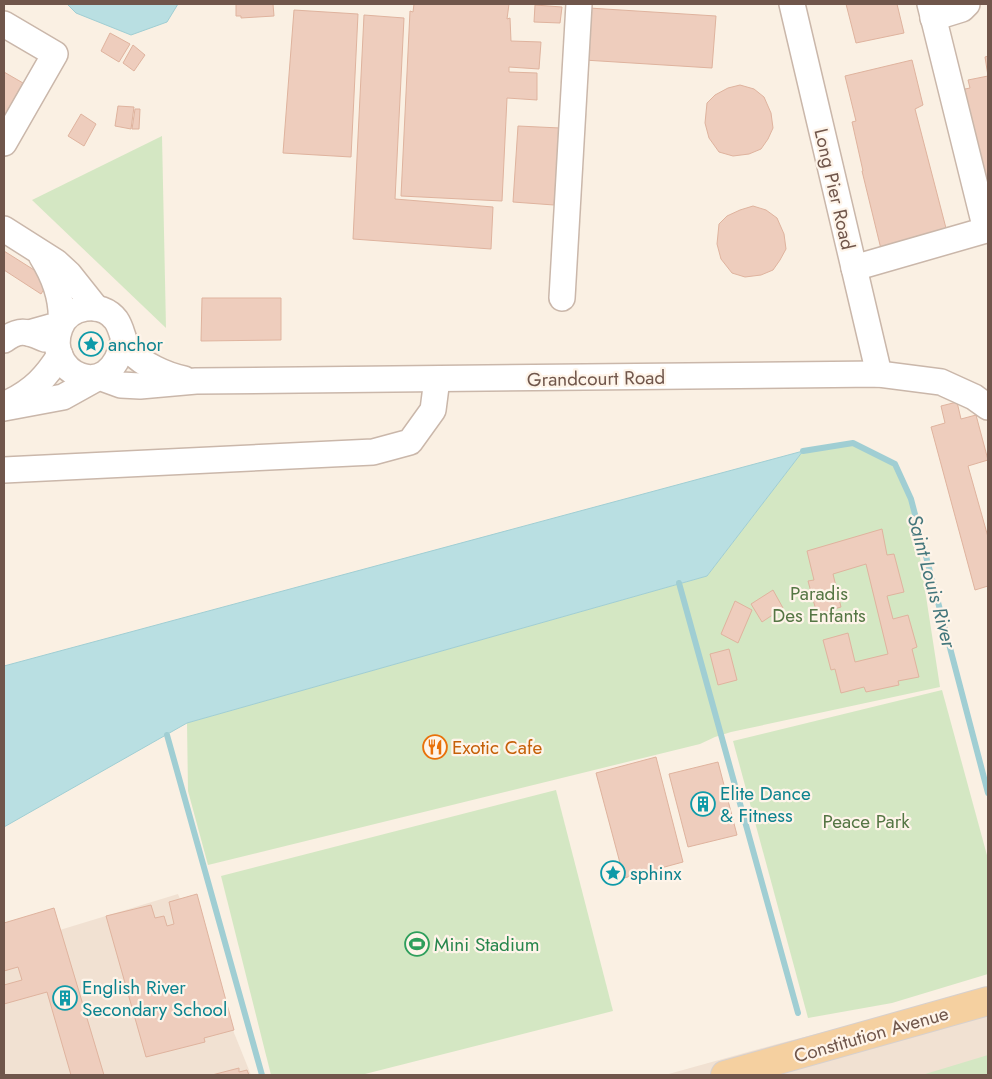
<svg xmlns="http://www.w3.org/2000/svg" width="992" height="1079" font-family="Jost,sans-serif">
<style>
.residential{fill:#f1e1d2}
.green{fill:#d4e7c3}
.water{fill:#b9dfe2;stroke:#a0ced3}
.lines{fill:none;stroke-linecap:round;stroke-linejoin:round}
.stream{stroke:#a0ced3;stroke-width:6}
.building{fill:#eecdbd;stroke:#dfb39e}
.minor-casing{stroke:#cab7aa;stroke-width:28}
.major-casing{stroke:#d7d0cd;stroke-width:30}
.minor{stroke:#fff;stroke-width:25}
.major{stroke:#f5d0a0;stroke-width:28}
.labels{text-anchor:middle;stroke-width:4.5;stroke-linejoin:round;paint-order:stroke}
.street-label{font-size:19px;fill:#70564b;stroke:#fef4e9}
.culture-label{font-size:19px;fill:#0d838f;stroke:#fef4e9;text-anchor:start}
.park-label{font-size:19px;fill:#557644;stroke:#fef4e9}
.food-label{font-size:19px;fill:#c56008;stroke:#fef4e9;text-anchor:start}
.leisure-label{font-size:19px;fill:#27864d;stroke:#fef4e9;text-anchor:start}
.water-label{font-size:20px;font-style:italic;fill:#43767b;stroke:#fef4e9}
</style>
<rect width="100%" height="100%" fill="#faf0e3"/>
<g class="residential">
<path d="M178 894 251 1075H4V947Z"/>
<path d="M988 990V1075H665L777 1044Z"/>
</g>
<g class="green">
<path d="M162 136 166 328 32 200Z"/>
<path d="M853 443 895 464 911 499 940 687 731 732 715 737 700 744 208 865 188 791 187 723 707 576 803 451Z"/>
<path d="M942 690 988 859V974L892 1003 808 1018 733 741Z"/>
<path d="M556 790 613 1011 361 1075H271L221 876Z"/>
<path d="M988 1055V1075H922Z"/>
</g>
<g class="water">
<path d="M67 4H178L167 22 131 35 76 13Z"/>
<path d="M803 451 707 576 187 723 4 827V666Z"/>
</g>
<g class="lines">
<g class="stream">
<path d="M803 451 853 443 895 464 911 499 988 793"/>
<path d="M679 583 798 1013"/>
<path d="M167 735 262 1075"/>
</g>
</g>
<g class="building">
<path d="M236 4H273L274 16 241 18V16H236Z"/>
<path d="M414 4H509L507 19 510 18 511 41 541 42 539 69 509 67V72L537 73V100L507 98 502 201 401 196 410 11 413 12Z"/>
<path d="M846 4H897L904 33 856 43Z"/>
<path d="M535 5 562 7 560 23 534 22Z"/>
<path d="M589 8 716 16 712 68 584 60Z"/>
<path d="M294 10 358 14 351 157 283 153Z"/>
<path d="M364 15 404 18 395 199 493 207 491 249 353 239Z"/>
<path d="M110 33 130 44 119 62 101 51Z"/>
<path d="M133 45 145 55 134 71 123 63Z"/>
<path d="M988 56V210L960 90 970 88 968 80 988 76 985 57Z"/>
<path d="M912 60 923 105 915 109 947 232 881 249 862 171H863L852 122 856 121 845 76Z"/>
<path d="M4 72 23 83 4 117Z"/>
<path d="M740 85 754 89 764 97 771 113 773 128 768 139 761 149 749 154 733 156 719 152 709 138 705 123 707 103 715 95 728 88Z"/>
<path d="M118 106 134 107 131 129 115 126Z"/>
<path d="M135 109H140L139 129H132Z"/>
<path d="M81 114 96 124 84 146 68 136Z"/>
<path d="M518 126 560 128 554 205 513 202Z"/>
<path d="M753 206 766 210 777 218 784 234 786 249 780 260 773 270 761 275 745 277 732 273 721 259 717 244 719 224 727 216 740 210Z"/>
<path d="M4 251 50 280 41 294 4 270Z"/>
<path d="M202 298H281V340L201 341Z"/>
<path d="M957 402 961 419 976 415 988 460 968 466 988 537V586L975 590 931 427 945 423 941 406Z"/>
<path d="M882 529 887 555 894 554 904 592 887 596 893 619 908 615 917 647 912 649 919 677 898 681 899 685 866 692 864 687 841 693 835 669 831 670 823 640 848 633 855 662 888 654 866 564 833 574 841 607 817 614 808 581 814 580 807 551Z"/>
<path d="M773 590 783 608 762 622 751 604Z"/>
<path d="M735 601 752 610 738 643 721 634Z"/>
<path d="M729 649 737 680 718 685 710 654Z"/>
<path d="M656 757 683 862 624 878 596 773Z"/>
<path d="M718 762 737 835 688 847 669 774Z"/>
<path d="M197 894 234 1030 204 1038 205 1042 146 1057 106 916 151 905 155 918 164 916 167 926 174 924 169 902Z"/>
<path d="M54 908 104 1075H71L47 992 4 1004V985L22 980 18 967 4 971V923Z"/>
<path d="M239 1068V1072L247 1070 249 1075H212Z"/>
</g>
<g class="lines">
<g class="minor-casing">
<g id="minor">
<path d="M792 4 879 374"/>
<path d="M933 18 962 9 967 4"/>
<path d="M4 24 55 54 4 143"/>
<path d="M4 229 56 262 69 274 96 308"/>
<path d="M854 268 986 230 930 4"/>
<path d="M562 298 579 4"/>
<path d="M29 333 61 324C63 299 55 278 42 257"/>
<path d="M4 340C21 328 27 332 45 339"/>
<path d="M123 341C110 407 43 372 60 328 68 306 101 300 116 320 123 330 122 341 130 351 144 365 165 375 184 379"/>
<path d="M10 402C34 390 46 377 60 355"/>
<path d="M4 408 63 397 99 377 121 385 140 386 196 381 879 374 941 382 974 397 988 407"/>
<path d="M4 470 373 452 410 442 433 410 437 379"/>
</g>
</g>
<g class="major-casing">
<path id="major" d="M725 1075 988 1001"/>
</g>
<use href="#minor" class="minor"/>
<use href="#major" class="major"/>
</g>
<defs>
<g id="sight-ring" transform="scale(1.25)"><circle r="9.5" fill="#fef4e9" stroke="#0f9aa8" stroke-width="1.5"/><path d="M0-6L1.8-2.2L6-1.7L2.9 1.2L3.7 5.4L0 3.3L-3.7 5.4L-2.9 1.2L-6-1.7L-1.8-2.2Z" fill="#0f9aa8"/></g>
<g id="restaurant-ring" transform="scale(1.25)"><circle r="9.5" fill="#fef4e9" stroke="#e8710a" stroke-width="1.5"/><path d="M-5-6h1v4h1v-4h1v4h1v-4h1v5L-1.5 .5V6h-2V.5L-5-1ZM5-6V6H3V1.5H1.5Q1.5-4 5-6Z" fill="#e8710a"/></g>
<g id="building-ring" transform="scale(1.25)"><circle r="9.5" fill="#fef4e9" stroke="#0f9aa8" stroke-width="1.5"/><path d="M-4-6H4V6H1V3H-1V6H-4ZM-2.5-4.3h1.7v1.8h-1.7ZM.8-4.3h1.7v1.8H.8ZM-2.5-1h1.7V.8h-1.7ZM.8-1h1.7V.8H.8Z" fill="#0f9aa8"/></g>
<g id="stadium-ring" transform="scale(1.25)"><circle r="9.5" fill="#fef4e9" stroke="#2e9e5b" stroke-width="1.5"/><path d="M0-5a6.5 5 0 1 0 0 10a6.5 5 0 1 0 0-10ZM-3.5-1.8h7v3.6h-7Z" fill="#2e9e5b"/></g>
</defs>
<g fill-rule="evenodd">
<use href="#sight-ring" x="91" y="344"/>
<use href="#restaurant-ring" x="435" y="747"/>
<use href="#building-ring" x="703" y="804"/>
<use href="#sight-ring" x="613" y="873"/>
<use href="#stadium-ring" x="417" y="944"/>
<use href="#building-ring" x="65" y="998"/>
</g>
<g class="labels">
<g class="street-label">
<text transform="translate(835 189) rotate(77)" y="7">Long Pier Road</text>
<text transform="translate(596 378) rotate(-1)" y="7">Grandcourt Road</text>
<text transform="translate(871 1034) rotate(-16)" y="7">Constitution Avenue</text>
</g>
<g class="culture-label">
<text x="108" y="351">anchor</text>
<text x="720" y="800">Elite Dance<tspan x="720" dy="22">&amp; Fitness</tspan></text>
<text x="630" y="880">sphinx</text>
<text x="82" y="994">English River<tspan x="82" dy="22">Secondary School</tspan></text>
</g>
<g class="park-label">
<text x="819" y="600">Paradis<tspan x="819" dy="22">Des Enfants</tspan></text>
<text x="866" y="828">Peace Park</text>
</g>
<g class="food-label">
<text x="452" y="754">Exotic Cafe</text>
</g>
<g class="leisure-label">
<text x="434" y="951">Mini Stadium</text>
</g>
<g class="water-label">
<text transform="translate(932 581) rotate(75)" y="7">Saint Louis River</text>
</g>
</g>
<rect width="992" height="1079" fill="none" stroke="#70564b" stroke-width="10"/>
</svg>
